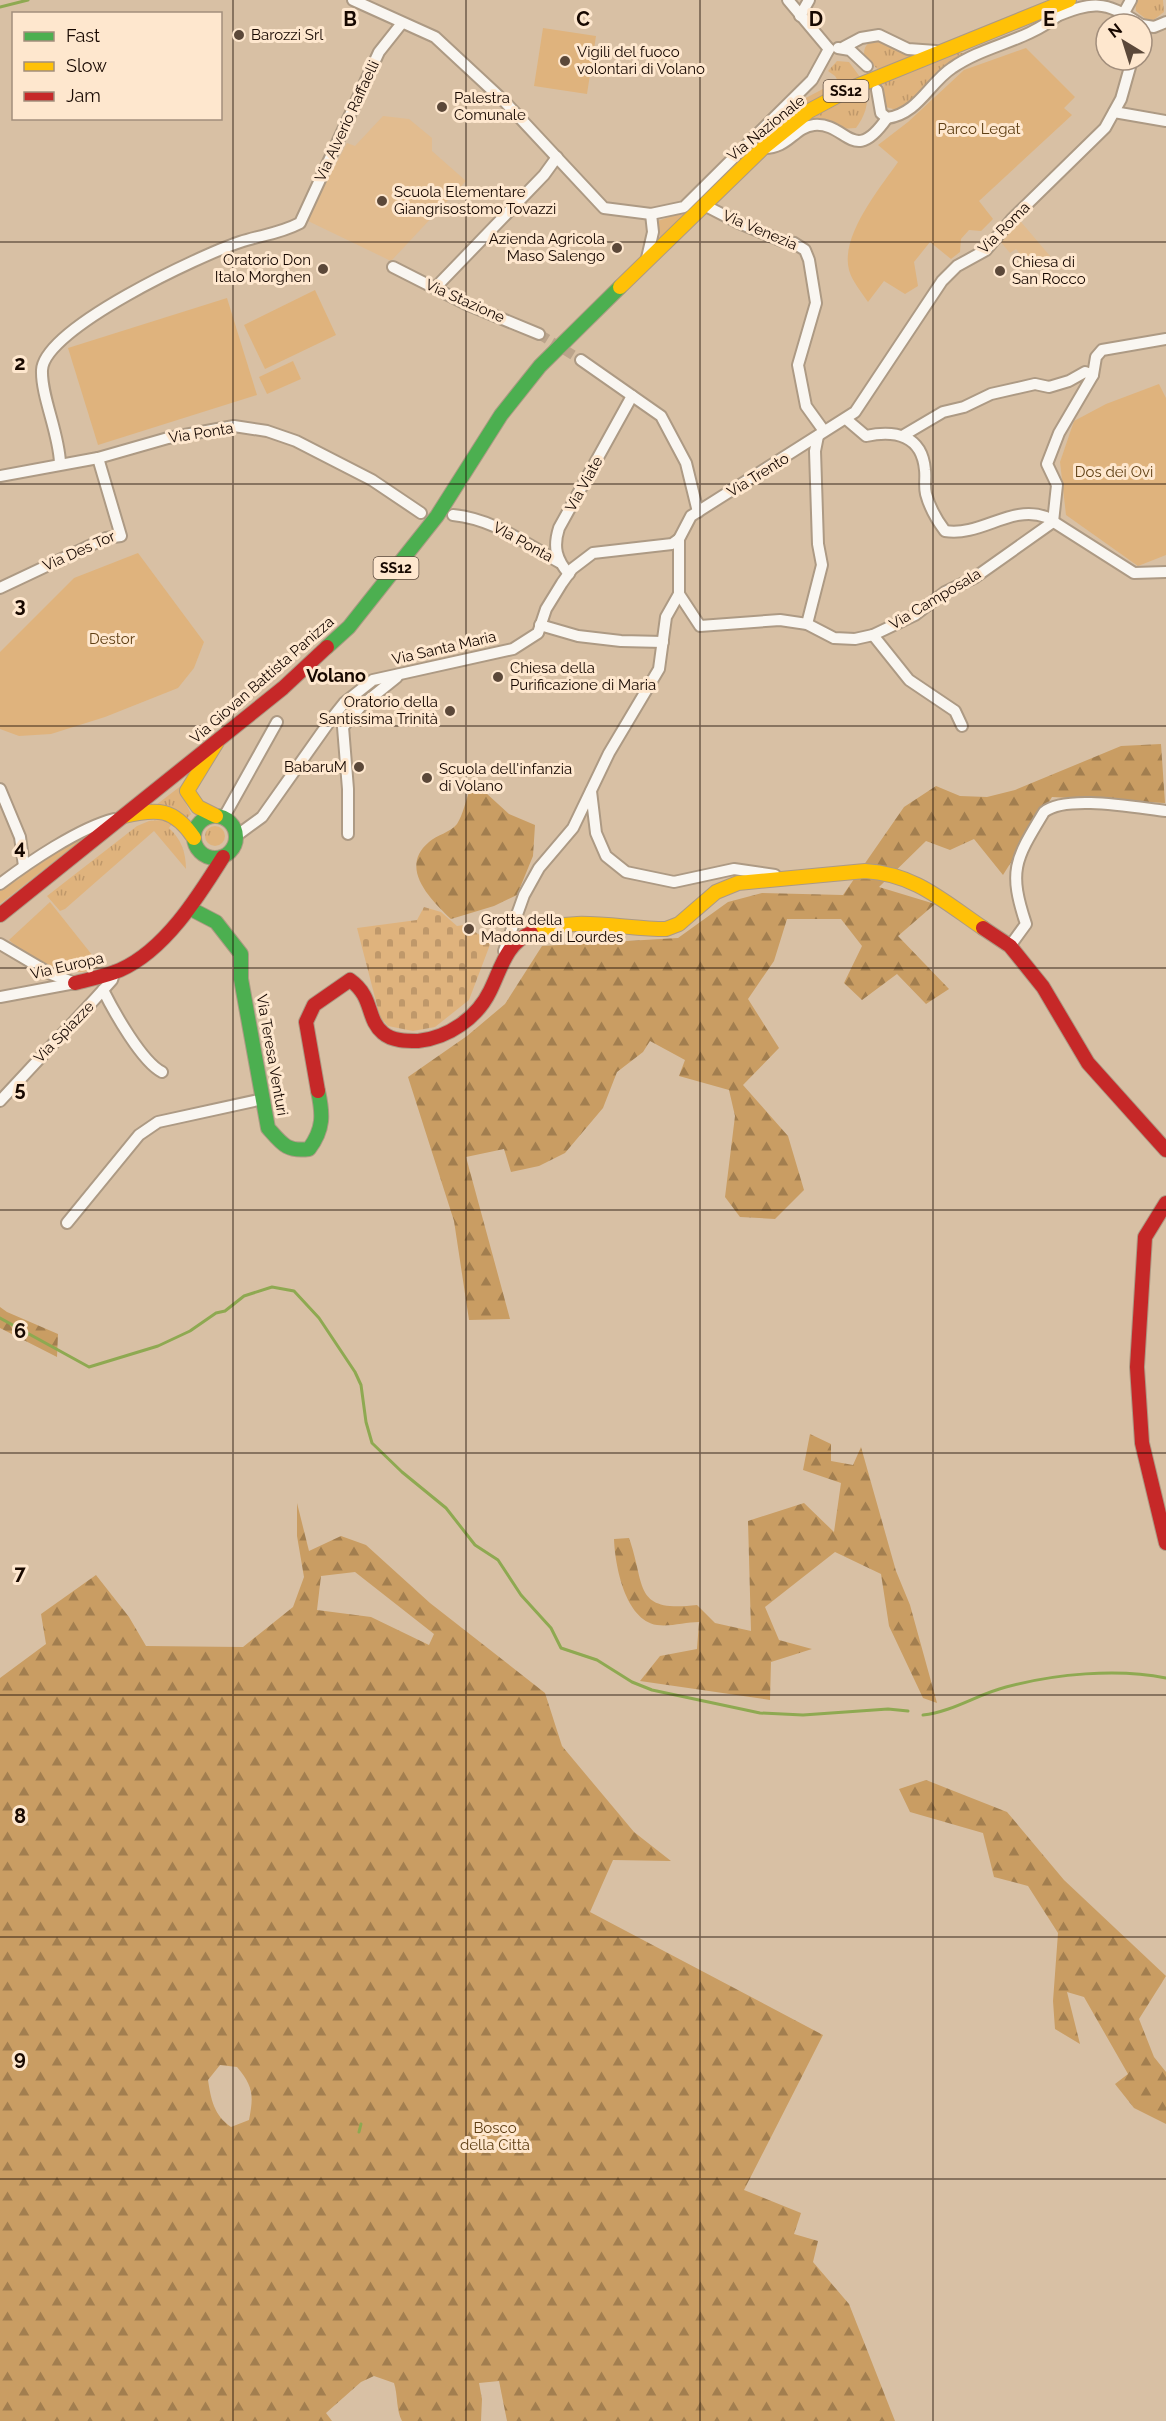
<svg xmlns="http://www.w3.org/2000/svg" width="1166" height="2421" font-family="Raleway,sans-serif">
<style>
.built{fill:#e2bc8f}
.grass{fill:url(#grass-tufts)}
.forest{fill:url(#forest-firs);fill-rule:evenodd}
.cemetery{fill:url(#cemetery-stones)}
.green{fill:#dfb37d}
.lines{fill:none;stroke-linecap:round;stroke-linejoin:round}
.stream{stroke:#8ea951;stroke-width:3}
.street-tunnel{stroke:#bba48b;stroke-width:10;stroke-dasharray:10 5;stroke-linecap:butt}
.street-casing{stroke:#ad9a84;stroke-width:14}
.fast-casing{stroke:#ad9a84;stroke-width:16}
.slow-casing{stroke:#ad9a84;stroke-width:16}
.jam-casing{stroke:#ad9a84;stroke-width:16}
.street{stroke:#f9f6f1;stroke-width:10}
.fast{stroke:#4caf50;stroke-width:14}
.slow{stroke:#ffc107;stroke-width:14}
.jam{stroke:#c62828;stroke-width:14}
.grid{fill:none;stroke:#170800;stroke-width:1.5;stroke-opacity:0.55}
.poi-dot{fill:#5b4839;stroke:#fee7ce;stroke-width:2}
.labels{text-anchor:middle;stroke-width:6;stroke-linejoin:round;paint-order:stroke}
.shield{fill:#fee7ce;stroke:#5c4b3e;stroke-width:1.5}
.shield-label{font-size:14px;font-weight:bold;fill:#170800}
.poi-label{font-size:15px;fill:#170800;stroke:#fee7ce;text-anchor:start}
.street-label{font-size:15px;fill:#170800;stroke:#fee7ce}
.park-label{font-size:15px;fill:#5f3f14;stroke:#fee7ce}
.quarter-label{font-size:18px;font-weight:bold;fill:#170800;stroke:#fee7ce}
.grid-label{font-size:20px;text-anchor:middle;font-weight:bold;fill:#170800;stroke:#fee7ce;stroke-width:6;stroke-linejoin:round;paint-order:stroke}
</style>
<defs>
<pattern id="grass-tufts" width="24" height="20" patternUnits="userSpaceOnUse" patternTransform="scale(1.5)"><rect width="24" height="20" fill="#dfb37d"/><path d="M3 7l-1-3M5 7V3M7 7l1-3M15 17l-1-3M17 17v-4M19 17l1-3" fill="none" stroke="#bf986a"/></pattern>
<pattern id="forest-firs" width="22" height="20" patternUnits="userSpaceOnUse" patternTransform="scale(1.5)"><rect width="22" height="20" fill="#c99d63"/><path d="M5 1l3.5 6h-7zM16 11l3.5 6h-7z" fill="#a27e4f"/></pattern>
<pattern id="cemetery-stones" width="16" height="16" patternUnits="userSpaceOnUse" patternTransform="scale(1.5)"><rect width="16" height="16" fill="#dfb37d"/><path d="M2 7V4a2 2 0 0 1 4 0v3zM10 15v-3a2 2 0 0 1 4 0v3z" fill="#bf986a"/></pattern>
</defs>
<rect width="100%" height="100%" fill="#d8c0a4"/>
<g class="built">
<path d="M383 116 409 119 432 138V151L466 181 391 261 306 220 347 143 355 146Z"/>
<path d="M1016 216 1050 256 1034 270 1016 249 1010 253 995 235Z"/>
</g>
<g class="grass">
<path d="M1135 0H1163L1164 12 1152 21 1147 20 1136 11Z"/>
<path d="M881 39 914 55 878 70 864 54C864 43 871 41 881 39Z"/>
<path d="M957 53H976L900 111 886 107 883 83Z"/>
<path d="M837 61 849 62 860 77 766 135 800 101 838 81 835 76 828 71Z"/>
<path d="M865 90C870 104 864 117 856 128L840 129 805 122Z"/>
<path d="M691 209 660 239 658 221Z"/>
<path d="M182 785 181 794 191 814 185 820 156 805Z"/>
<path d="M162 820 172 824 169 828C181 839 186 852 186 869L154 831 65 909 60 911 47 896 137 826 149 821Z"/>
<circle cx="215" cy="836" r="10"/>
<path d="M93 831 0 904V890L19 879 30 867Z"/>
</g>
<g class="forest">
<path d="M1161 744 1165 803 1052 797 1003 875 974 839 950 850 926 841 879 887 935 904 898 936 949 989 926 1004 897 974 862 1000 844 983 862 946 841 919H787L774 961 748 999 779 1048 743 1085 788 1136 804 1190 775 1219 740 1217 725 1197 735 1116 729 1090 679 1076 685 1060 650 1041 643 1052 617 1072 603 1108 565 1153 539 1166 511 1172 504 1149 466 1157 510 1319 469 1320 454 1221 408 1077 467 1036 505 1004 542 946 678 938 728 902 762 893 843 895 904 807 936 786 960 796 987 797 1015 790 1121 746Z"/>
<path d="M470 789 486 793 509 814 535 825 533 856 517 895 494 906 451 919C431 900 398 868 429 842 437 835 451 832 457 824 463 815 466 800 470 789Z"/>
<path d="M0 1307 7 1312 58 1334 57 1357 0 1328Z"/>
<path d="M810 1434 831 1444V1461L853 1465 861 1447 896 1571 910 1605 937 1703 923 1698 889 1626 881 1574 835 1552 765 1607 779 1640 812 1649 771 1662 770 1700 640 1681 660 1656 697 1649 699 1622C686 1622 670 1627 657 1625 625 1620 615 1565 614 1539L629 1538C646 1585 632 1613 697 1605L715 1623 751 1631 748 1521 804 1503 834 1532 841 1483 803 1470Z"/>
<path d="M297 1503 309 1551 341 1536 366 1545 430 1603 545 1693 562 1746 634 1832 671 1861 613 1860 590 1912 823 2035 744 2190 801 2213 794 2234 818 2241 813 2262 849 2304 895 2421H507L499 2381 479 2383 482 2399 481 2421H402C396 2410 398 2395 394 2383L374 2376 361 2382 326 2413 332 2421H0V1678L46 1644 41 1614 96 1575 129 1617 146 1646 243 1647 293 1607 304 1577 297 1536ZM355 1572 434 1634 429 1645 371 1617 317 1610 321 1576ZM220 2065 237 2067C253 2086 254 2095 249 2120L231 2127C214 2115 211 2100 208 2080Z"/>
<path d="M926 1780 1007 1812 1064 1880 1166 1976 1139 2019 1154 2057 1166 2072V2124L1134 2108 1115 2084 1128 2074 1084 1997 1067 1992 1080 2044 1055 2029 1053 2001 1058 1933 1028 1886 994 1877 983 1833 910 1812 899 1789Z"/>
</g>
<path class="cemetery" d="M424 907 441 912 457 926 464 925 491 942 469 1000 435 1027 413 1031 388 1026 380 1017 357 928 417 920Z"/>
<g class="green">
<path d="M543 28 596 36 587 94 534 86Z"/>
<path d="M1026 48 1075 97 1064 108 1072 115 979 201 993 219 981 231 969 230 961 239 960 252 951 259 930 242 914 262 918 286 905 294 884 281 868 302C862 293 852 281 849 270 840 236 880 188 898 162L878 145 908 122 964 70Z"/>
<path d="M315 290 336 335 265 369 244 325Z"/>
<path d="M227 298 257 395 98 445 68 348Z"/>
<path d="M293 361 301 379 267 394 259 377Z"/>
<path d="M1159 384 1166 398V555L1138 566 1066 515 1060 462 1074 421 1106 404Z"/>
<path d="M138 553 204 642 194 668 178 688 105 717 51 734 19 736 0 729V652L74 578Z"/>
<path d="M50 902 100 965C74 985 29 958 9 940Z"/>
</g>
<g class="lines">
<g class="stream">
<path d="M0 7 28 0"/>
<path d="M0 1318 89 1367 158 1346 190 1331 216 1313 225 1311 244 1296 272 1287 294 1291 319 1318 355 1372 361 1385 366 1422 372 1443 402 1472 446 1508 475 1545 498 1560 521 1595 551 1628 561 1648 597 1660 632 1682 652 1690 760 1713 803 1715 888 1709 908 1711"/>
<path d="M923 1715C952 1712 978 1694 1006 1687 1054 1674 1117 1668 1166 1678"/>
<path d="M359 2132 361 2124"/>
</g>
<path class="street-tunnel" d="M539 334 581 360"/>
<g class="street-casing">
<g id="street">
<path d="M353 0 435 37 505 102 604 208 651 214 684 207 812 80 829 49"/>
<path d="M788 0 829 49"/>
<path d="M1125 11 1131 0"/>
<path d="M800 16 809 0"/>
<path d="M1052 18C1093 1 1104 0 1140 24"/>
<path d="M1142 25 1154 27 1166 22"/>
<path d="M844 47 861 38 879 35 908 49 936 51"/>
<path d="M838 48 850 50 867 66"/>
<path d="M877 90 881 113 887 118C918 114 929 83 952 68 985 45 1025 42 1057 16"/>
<path d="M1114 112 1166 121"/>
<path d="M763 148C788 149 794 127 814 125 847 122 853 167 887 118"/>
<path d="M704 205 739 223 782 241 794 243 805 250 809 260 816 303 798 365 806 406 824 431"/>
<path d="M647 258 653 232 651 214"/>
<path d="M393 267 466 304 539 334"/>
<path d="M435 288 544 175 557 157"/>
<path d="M581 360 661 416 686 463 698 512"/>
<path d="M1093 375 1096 357 1102 350 1166 339"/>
<path d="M846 419 866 436C895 430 922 435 925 470 926 478 924 486 926 494 930 509 936 519 945 531 981 537 1011 504 1046 517L1134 573 1166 572"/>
<path d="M60 463C59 433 41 396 42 370 44 328 201 255 240 242 261 235 279 234 300 223L379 52 402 23"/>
<path d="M0 476 98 458 168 438 234 426 267 431 296 441 372 480 421 513"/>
<path d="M453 515C494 519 524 543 559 562"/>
<path d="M569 574C556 559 553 547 559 528L632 396"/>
<path d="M0 588 106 538 121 536 98 458"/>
<path d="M679 594 700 626 780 620 807 624 834 638 855 639 873 635 915 615 945 592 974 578 1053 522 1057 485 1047 464 1059 433 1093 375 1085 372 1069 381 1049 387 1035 384 991 394 964 407 943 412 904 435"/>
<path d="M807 624 822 565 818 544 815 451 818 436"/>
<path d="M540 625 578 636 621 641 663 642"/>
<path d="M873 635 909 680 955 711 962 726"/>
<path d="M0 789 20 837 24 866"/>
<path d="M591 791 596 833 606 856 626 872 674 882 734 869 775 875"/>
<path d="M224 817 277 722"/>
<path d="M348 834V789L343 727 361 706 397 677"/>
<path d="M236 836 262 817 332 718 344 703 373 680 513 649 538 633 546 609 562 583 572 569 593 553 672 544 679 539"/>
<path d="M0 884C29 862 79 828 114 819"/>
<path d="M0 944 51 974 75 983"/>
<path d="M1010 946 1026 924C1008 870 1015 860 1044 812 1066 794 1138 808 1166 811"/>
<path d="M504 951 524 895 539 868 573 828 609 753 659 669 666 617 679 594V539L691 516 855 412 942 281 957 266 986 250 1012 219 1105 128 1121 99 1132 60"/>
<path d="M103 990C114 1012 142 1062 162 1072"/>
<path d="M0 997 75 983"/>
<path d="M0 1101 94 1000 112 980 115 971"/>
<path d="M67 1223 139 1135 158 1122 263 1099"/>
</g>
</g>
<g class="fast-casing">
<g id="fast">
<path d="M327 647 349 627 437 516 501 415 540 366 620 287"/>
<circle cx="215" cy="837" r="21"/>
<path d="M191 909 216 922 241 954V979L268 1128C282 1144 287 1152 309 1149 324 1129 323 1114 318 1091"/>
</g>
</g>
<g class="slow-casing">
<g id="slow">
<path d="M620 287 763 148 809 111 852 88 1069 0"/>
<path d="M124 816C157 808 174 808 194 838"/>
<path d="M216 816 198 807 187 791 217 742"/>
<path d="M531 933C574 915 621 929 666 929L679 924 716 892 738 883 865 871C915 874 943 901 983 928"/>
</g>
</g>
<g class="jam-casing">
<g id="jam">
<path d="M0 915 283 688 327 647"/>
<path d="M983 928 1010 946 1043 987 1088 1063 1166 1150"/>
<path d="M75 983C90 979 106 976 120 970 165 950 198 897 223 857"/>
<path d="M318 1091 306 1022 314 1005 350 980C374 997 366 1019 383 1033 392 1041 407 1041 418 1041 448 1038 477 1018 490 991 501 969 506 943 531 933"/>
<path d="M1166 1203 1145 1237 1137 1367 1142 1443 1166 1543"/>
</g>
</g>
<use href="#street" class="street"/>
<use href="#fast" class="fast"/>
<use href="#slow" class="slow"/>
<use href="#jam" class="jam"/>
</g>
<path class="grid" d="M233 0V2421M466 0V2421M700 0V2421M933 0V2421M0 242H1166M0 484H1166M0 726H1166M0 968H1166M0 1210H1166M0 1453H1166M0 1695H1166M0 1937H1166M0 2179H1166"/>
<g class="poi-dot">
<circle cx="239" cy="35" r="6"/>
<circle cx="565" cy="61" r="6"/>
<circle cx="442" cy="107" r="6"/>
<circle cx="382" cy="201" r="6"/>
<circle cx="617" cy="248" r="6"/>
<circle cx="323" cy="269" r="6"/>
<circle cx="1000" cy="271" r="6"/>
<circle cx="498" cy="677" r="6"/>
<circle cx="450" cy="711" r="6"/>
<circle cx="359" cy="767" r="6"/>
<circle cx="427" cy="778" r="6"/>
<circle cx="469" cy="929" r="6"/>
</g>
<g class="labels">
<g class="shield">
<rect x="823.5" y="80" width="45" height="22" rx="4.5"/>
<rect x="373.5" y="557" width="45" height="22" rx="4.5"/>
</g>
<g class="shield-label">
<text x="846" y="96">SS12</text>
<text x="396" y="573">SS12</text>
</g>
<g class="poi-label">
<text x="251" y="40">Barozzi Srl</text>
<text x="577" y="57">Vigili del fuoco<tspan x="577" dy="17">volontari di Volano</tspan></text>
<text x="454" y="103">Palestra<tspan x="454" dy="17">Comunale</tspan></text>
<text x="394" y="197">Scuola Elementare<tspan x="394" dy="17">Giangrisostomo Tovazzi</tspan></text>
<text x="605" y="244" text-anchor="end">Azienda Agricola<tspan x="605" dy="17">Maso Salengo</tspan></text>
<text x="311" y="265" text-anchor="end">Oratorio Don<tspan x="311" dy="17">Italo Morghen</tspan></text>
<text x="1012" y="267">Chiesa di<tspan x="1012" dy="17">San Rocco</tspan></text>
<text x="510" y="673">Chiesa della<tspan x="510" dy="17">Purificazione di Maria</tspan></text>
<text x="438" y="707" text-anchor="end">Oratorio della<tspan x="438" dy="17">Santissima Trinità</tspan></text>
<text x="347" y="772" text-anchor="end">BabaruM</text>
<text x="439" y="774">Scuola dell'infanzia<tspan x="439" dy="17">di Volano</tspan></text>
<text x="481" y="925">Grotta della<tspan x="481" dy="17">Madonna di Lourdes</tspan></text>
</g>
<g class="street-label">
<text transform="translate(347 121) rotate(-65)" y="5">Via Alverio Raffaelli</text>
<text transform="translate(766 128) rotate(-39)" y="5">Via Nazionale</text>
<text transform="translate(1004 228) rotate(-45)" y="5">Via Roma</text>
<text transform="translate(760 230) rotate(23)" y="5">Via Venezia</text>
<text transform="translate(465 301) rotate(24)" y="5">Via Stazione</text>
<text transform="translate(201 433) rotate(-9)" y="5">Via Ponta</text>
<text transform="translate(758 475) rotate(-32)" y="5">Via Trento</text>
<text transform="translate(584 484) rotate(-61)" y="5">Via Viate</text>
<text transform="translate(523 542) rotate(29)" y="5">VIa Ponta</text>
<text transform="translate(79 551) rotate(-24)" y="5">Via Des Tor</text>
<text transform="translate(935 599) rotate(-31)" y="5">Via Camposala</text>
<text transform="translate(444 648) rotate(-13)" y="5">Via Santa Maria</text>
<text transform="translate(262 680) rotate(-41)" y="5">Via Giovan Battista Panizza</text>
<text transform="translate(67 966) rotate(-13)" y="5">Via Europa</text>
<text transform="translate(64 1032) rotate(-46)" y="5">Via Spiazze</text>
<text transform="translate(272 1055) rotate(80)" y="5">Via Teresa Venturi</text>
</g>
<g class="park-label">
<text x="979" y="134">Parco Legat</text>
<text x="1114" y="477">Dos dei Ovi</text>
<text x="112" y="644">Destor</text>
<text x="495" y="2133">Bosco<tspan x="495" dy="17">della Città</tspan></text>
</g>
<g class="quarter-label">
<text x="336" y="682">Volano</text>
</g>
</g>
<g class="grid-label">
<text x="350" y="26">B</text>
<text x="583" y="26">C</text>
<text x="816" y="26">D</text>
<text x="1049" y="26">E</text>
<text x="20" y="370">2</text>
<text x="20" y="612">3</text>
<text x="20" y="854">4</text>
<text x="20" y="1096">5</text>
<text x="20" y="1338">6</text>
<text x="20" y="1580">7</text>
<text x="20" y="1823">8</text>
<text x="20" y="2065">9</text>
</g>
<rect x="12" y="12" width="210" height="108" fill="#fee7ce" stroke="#a28e7c" stroke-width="1.5"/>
<rect x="24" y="32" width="30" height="9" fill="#4caf50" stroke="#a28e7c" stroke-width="1.5"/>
<text x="66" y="42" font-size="18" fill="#170800">Fast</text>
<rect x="24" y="62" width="30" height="9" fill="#ffc107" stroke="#a28e7c" stroke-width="1.5"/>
<text x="66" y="72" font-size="18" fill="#170800">Slow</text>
<rect x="24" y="92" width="30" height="9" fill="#c62828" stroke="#a28e7c" stroke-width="1.5"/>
<text x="66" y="102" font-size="18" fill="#170800">Jam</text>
<g transform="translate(1124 42) rotate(322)"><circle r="28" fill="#fee7ce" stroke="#a28e7c" stroke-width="1.5"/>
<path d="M0-4.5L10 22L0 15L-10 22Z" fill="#5b4839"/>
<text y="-9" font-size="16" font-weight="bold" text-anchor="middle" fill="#170800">N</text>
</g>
</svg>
